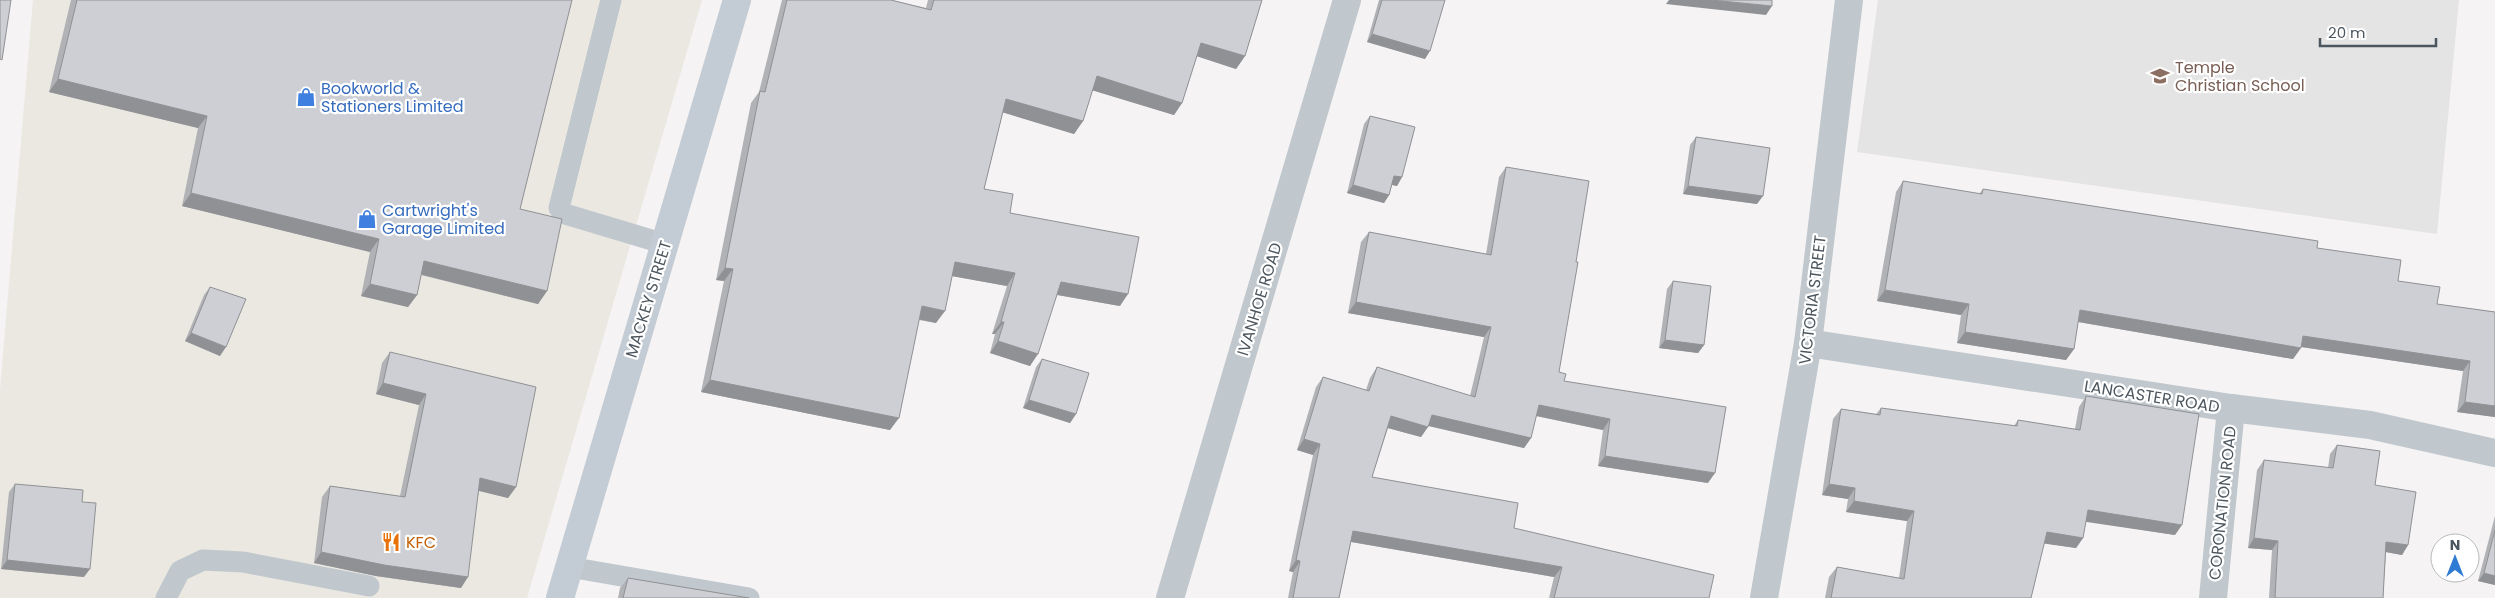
<svg xmlns="http://www.w3.org/2000/svg" width="2495" height="598" font-family="Poppins,sans-serif">
<style>
.commercial{fill:#eae8e1}
.education{fill:#e5e4e4}
.lines{fill:none;stroke-linecap:round;stroke-linejoin:round}
.lane{stroke:#c0c7cd;stroke-width:21}
.street{stroke:#c0c7cd;stroke-width:28}
.secondary{stroke:#c3cbd4;stroke-width:28}
.wall{fill:#b0b2b6}
.shaded-wall{fill:#909194}
.building{fill:#cdcfd4;stroke:#909194}
.labels{text-anchor:middle;stroke-width:4.5;stroke-linejoin:round;paint-order:stroke}
.education-label{font-size:16px;fill:#785e54;stroke:#fff;text-anchor:start}
.shop-label{font-size:16px;fill:#366cbe;stroke:#fff;text-anchor:start}
.street-label{font-size:16px;fill:#4c565e;stroke:#fff}
.food-label{font-size:16px;fill:#c56008;stroke:#fff;text-anchor:start}
</style>
<rect width="100%" height="100%" fill="#f5f3f3"/>
<path class="commercial" d="M33 0H702L527 598H0V390Z"/>
<path class="education" d="M1878 0H2459L2437 234 1857 152Z"/>
<g class="lines">
<g class="lane">
<path d="M611 0 559 208 565 214 665 244"/>
<path d="M569 567 749 598"/>
<path d="M166 598 180 571 203 560 243 562 369 586"/>
</g>
<g class="street">
<path d="M1808 343 2231 408 2370 425 2495 453"/>
<path d="M1170 598 1347 0"/>
<path d="M1764 598 1808 343 1849 0"/>
<path d="M2213 598 2231 408"/>
</g>
<path class="secondary" d="M560 598 737 0"/>
</g>
<g class="wall">
<path d="M71 0H572L520 209 547 291 538 304 421 275 417 295 408 307 361 296 370 252 182 206 198 128 49 92Z"/>
<path d="M782 0H891L926 8 928 0H1262L1245 56 1236 69 1197 56 1182 103 1174 115 1092 90 1083 121 1074 134 1003 112 984 189 1010 213 1120 306 1057 295 1030 366 990 353 995 334H992L1007 286 952 276 936 323 919 320 890 430 701 392 724 281 716 280 751 103 759 92Z"/>
<path d="M1379 0H1445L1425 59 1367 42Z"/>
<path d="M1370 116 1402 177 1397 186 1392 185 1389 195 1384 203 1347 193 1364 124Z"/>
<path d="M1696 137 1757 204 1683 194 1690 145Z"/>
<path d="M1506 167 1559 372 1564 381 1708 483 1598 466 1603 430 1536 416 1531 438 1524 448 1428 426 1421 437 1388 428 1372 477 1709 598H1549L1554 577 1351 542 1339 598H1288L1293 572 1289 571 1313 455 1297 450 1316 387 1323 377 1366 390 1370 378 1377 367 1470 396 1484 337 1348 313 1361 242 1369 232 1486 254 1499 177Z"/>
<path d="M1903 181 1979 194 1983 189 2317 248 2398 281 2437 304 2495 312V417L2457 412 2463 371 2301 347 2293 359 2078 322 2074 349 2066 360 1957 343 1961 315 1877 301 1896 192Z"/>
<path d="M1673 281 1704 345 1698 353 1659 348 1667 289Z"/>
<path d="M210 287 220 356 185 341 204 295Z"/>
<path d="M390 352 516 487 508 498 479 491 461 588 376 576 314 563 322 497 330 486 400 496 419 405 376 394 382 363Z"/>
<path d="M1042 359 1076 414 1070 423 1023 408 1036 367Z"/>
<path d="M2086 396 2175 535 2086 521 2083 538 2076 548 2044 543 2031 598H1825L1829 577 1837 567 1899 578 1907 521 1846 512 1848 499 1822 495 1833 419 1841 409 1876 414 1881 408 2014 426 2018 420 2075 429 2079 407Z"/>
<path d="M2337 445 2375 485 2408 545 2402 555 2386 552 2383 598H2269L2272 550 2248 548 2257 470 2264 460 2328 468 2330 454Z"/>
<path d="M15 484 82 502 84 577 1 569 9 492Z"/>
<path d="M2495 516V585L2478 581Z"/>
<path d="M628 578 749 598H618L620 588Z"/>
</g>
<g class="shaded-wall">
<path d="M1669 0H1711L1772 6 1766 15 1666 4Z"/>
<path d="M1372 34 1430 51 1425 59 1367 42Z"/>
<path d="M1201 43 1245 56 1236 69 1193 55Z"/>
<path d="M1097 76 1182 103 1174 115 1088 89Z"/>
<path d="M58 79 207 116 198 128 49 92Z"/>
<path d="M1006 99 1083 121 1074 134 998 111Z"/>
<path d="M1394 176 1402 177 1397 186 1388 184Z"/>
<path d="M1353 185 1389 195 1384 203 1347 193Z"/>
<path d="M1688 186 1763 196 1757 204 1683 194Z"/>
<path d="M191 193 379 239 370 252 182 206Z"/>
<path d="M424 261 547 291 538 304 415 273Z"/>
<path d="M955 262 1015 273 1007 286 946 275Z"/>
<path d="M725 268 733 269 724 281 716 280Z"/>
<path d="M1061 282 1128 294 1120 306 1052 294Z"/>
<path d="M370 284 417 295 408 307 361 296Z"/>
<path d="M1885 290 1969 304 1961 315 1877 301Z"/>
<path d="M1356 302 1491 327 1484 337 1348 313Z"/>
<path d="M922 306 945 311 936 323 913 318Z"/>
<path d="M2080 310 2301 348 2293 359 2073 321Z"/>
<path d="M1001 322H1004L995 334H992Z"/>
<path d="M1965 332 2074 349 2066 360 1957 343Z"/>
<path d="M191 333 226 347 220 356 185 341Z"/>
<path d="M2303 336 2470 361 2463 371 2295 346Z"/>
<path d="M1665 340 1704 345 1698 353 1659 348Z"/>
<path d="M998 341 1038 354 1030 366 990 353Z"/>
<path d="M710 380 899 418 890 430 701 392Z"/>
<path d="M383 383 426 394 419 405 376 394Z"/>
<path d="M1029 400 1076 414 1070 423 1023 408Z"/>
<path d="M2465 402 2495 406V417L2457 412Z"/>
<path d="M1539 405 1610 419 1603 430 1532 415Z"/>
<path d="M1432 415 1531 438 1524 448 1425 425Z"/>
<path d="M1391 416 1428 427 1421 437 1384 427Z"/>
<path d="M1304 439 1320 444 1313 455 1297 450Z"/>
<path d="M1605 456 1715 473 1708 483 1598 466Z"/>
<path d="M480 478 516 487 508 498 472 489Z"/>
<path d="M1829 484 1855 488 1848 499 1822 495Z"/>
<path d="M1854 501 1914 511 1907 521 1846 512Z"/>
<path d="M2088 510 2182 525 2175 535 2080 521Z"/>
<path d="M1353 531 1562 567 1554 577 1346 541Z"/>
<path d="M2047 532 2083 538 2076 548 2040 543Z"/>
<path d="M2254 538 2278 541 2272 550 2248 548Z"/>
<path d="M2386 542 2408 545 2402 555 2380 551Z"/>
<path d="M321 552 468 577 461 588 376 576 314 563Z"/>
<path d="M7 560 90 569 84 577 1 569Z"/>
<path d="M1296 560 1300 561 1293 572 1289 571Z"/>
<path d="M2484 573 2495 576V585L2478 581Z"/>
</g>
<g class="building">
<path d="M0 0H11L2 60 0 59Z"/>
<path d="M77 0H572L520 209 562 219 547 291 424 261 417 295 370 284 379 239 191 193 207 116 58 79Z"/>
<path d="M787 0H891L931 10 934 0H1262L1245 56 1201 43 1182 103 1097 76 1083 121 1006 99 984 189 1013 194 1010 213 1139 237 1128 294 1061 282 1038 354 998 341 1004 322H1001L1015 273 955 262 945 311 922 306 899 418 710 380 733 269 725 268 760 91 765 92Z"/>
<path d="M1382 0H1445L1430 51 1372 34Z"/>
<path d="M1711 0H1772V6Z"/>
<path d="M1370 116 1415 127 1402 177 1394 176 1389 195 1353 185Z"/>
<path d="M1696 137 1770 148 1763 196 1688 186Z"/>
<path d="M1506 167 1589 181 1576 262H1578L1559 372 1566 374 1564 381 1726 407 1715 473 1605 456 1610 419 1539 405 1531 438 1432 415 1428 427 1391 416 1372 477 1518 503 1514 528 1714 575 1709 598H1554L1562 567 1353 531 1339 598H1293L1300 561 1296 560 1320 444 1304 439 1323 377 1369 391 1377 367 1475 397 1491 327 1356 302 1369 232 1491 255Z"/>
<path d="M1903 181 1982 194 1983 189 2318 241 2317 248 2401 260 2398 281 2440 287 2437 304 2495 312V406L2465 402 2470 361 2303 336 2301 348 2080 310 2074 349 1965 332 1969 304 1885 290Z"/>
<path d="M1673 281 1711 286 1704 345 1665 340Z"/>
<path d="M210 287 246 299 226 347 191 333Z"/>
<path d="M390 352 536 387 516 487 480 478 468 577 384 565 321 552 330 486 405 497 426 394 383 383Z"/>
<path d="M1042 359 1089 373 1076 414 1029 400Z"/>
<path d="M2086 396 2199 414 2182 525 2088 510 2083 538 2047 532 2031 598H1831L1837 567 1904 579 1914 511 1854 501 1855 488 1829 484 1841 409 1880 415 1881 408 2017 426 2018 420 2080 430Z"/>
<path d="M2337 445 2380 451 2375 485 2416 492 2408 545 2386 542 2383 598H2275L2278 541 2254 538 2264 460 2333 468Z"/>
<path d="M15 484 83 490 82 502 96 503 90 569 7 560Z"/>
<path d="M2495 530V576L2484 573Z"/>
<path d="M628 578 749 598H623Z"/>
</g>
<defs>
<g id="school-bare" transform="scale(1.5)"><path d="M0-5L7-2L0 1L-7-2ZM-4 1L0 2.5L4 1V4Q0 6-4 4Z" fill="#8d6e63" stroke="#fff" stroke-width="2.5" paint-order="stroke"/></g>
<g id="shop-bare" transform="scale(1.5)"><path d="M-5-2.5h2.3a2.7 3.5 0 0 1 5.4 0H5L5.5 6h-11ZM-1.5-2.5h3a1.5 2.3 0 0 0-3 0Z" fill="#3f7fe0" stroke="#fff" stroke-width="2.5" paint-order="stroke"/></g>
<g id="restaurant-bare" transform="scale(1.5)"><path d="M-5-6h1v4h1v-4h1v4h1v-4h1v5L-1.5 .5V6h-2V.5L-5-1ZM5-6V6H3V1.5H1.5Q1.5-4 5-6Z" fill="#e8710a" stroke="#fff" stroke-width="2.5" paint-order="stroke"/></g>
</defs>
<g fill-rule="evenodd">
<use href="#school-bare" x="2160" y="76"/>
<use href="#shop-bare" x="306" y="97"/>
<use href="#shop-bare" x="367" y="219"/>
<use href="#restaurant-bare" x="391" y="542"/>
</g>
<g class="labels">
<g class="education-label">
<text x="2175" y="73">Temple<tspan x="2175" dy="18">Christian School</tspan></text>
</g>
<g class="shop-label">
<text x="321" y="94">Bookworld &amp;<tspan x="321" dy="18">Stationers Limited</tspan></text>
<text x="382" y="216">Cartwright's<tspan x="382" dy="18">Garage Limited</tspan></text>
</g>
<g class="street-label">
<text transform="translate(648 299) rotate(-73)" y="6">MACKEY STREET</text>
<text transform="translate(1259 299) rotate(-73)" y="6">IVANHOE ROAD</text>
<text transform="translate(1812 300) rotate(-83)" y="6">VICTORIA STREET</text>
<text transform="translate(2152 396) rotate(9)" y="6">LANCASTER ROAD</text>
<text transform="translate(2222 503) rotate(-84)" y="6">CORONATION ROAD</text>
</g>
<g class="food-label">
<text x="406" y="548">KFC</text>
</g>
</g>
<g transform="translate(2455 558)"><circle r="24" fill="#ffffff" stroke="#b7bbbf"/>
<path d="M0-4L9 19L0 12L-9 19Z" fill="#2f7ad3"/>
<text y="-8" font-size="14" font-weight="bold" text-anchor="middle" fill="#4c565e">N</text>
</g>
<path d="M2320 38v8h116v-8" fill="none" stroke="#4c565e" stroke-width="2.5"/>
<text x="2328" y="38" font-size="15" fill="#4c565e" stroke="#ffffff" stroke-width="4" paint-order="stroke">20 m</text>
</svg>
